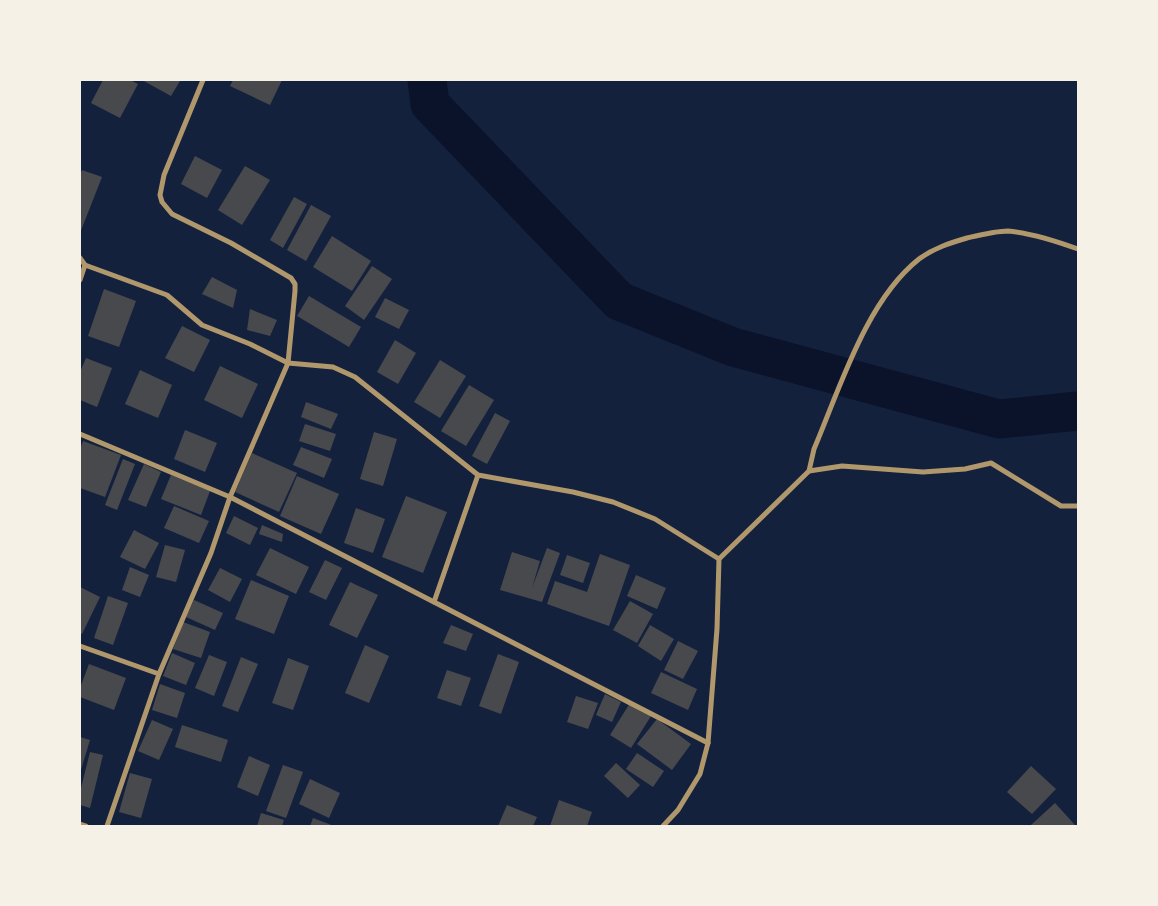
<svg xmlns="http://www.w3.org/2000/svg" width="1158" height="906" font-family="'Crimson Pro',serif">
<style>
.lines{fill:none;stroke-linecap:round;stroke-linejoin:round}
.river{stroke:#0b132b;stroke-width:39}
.building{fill:#48494c}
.minor{stroke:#b1986c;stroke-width:5}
</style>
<rect width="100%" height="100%" fill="#14213d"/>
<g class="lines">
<path class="river" d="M427 80 430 104 619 301 733 347 999 419 1078 411"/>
</g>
<g class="building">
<path d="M103 80H130L138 84 120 118 91 103Z"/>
<path d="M142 80H179L180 81 171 96Z"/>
<path d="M233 80H282L270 105 230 86Z"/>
<path d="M195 156 222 170 207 198 181 184Z"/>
<path d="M245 166 270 180 242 225 218 210Z"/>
<path d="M82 170 102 177 80 233V175Z"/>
<path d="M294 197 307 204 283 248 270 240Z"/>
<path d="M311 205 331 216 306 261 287 250Z"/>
<path d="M332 236 371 261 352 291 313 267Z"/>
<path d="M372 266 392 279 364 320 345 306Z"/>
<path d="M212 277 237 290 233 308 202 294Z"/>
<path d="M104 289 136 301 119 347 88 336Z"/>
<path d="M309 296 361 327 349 347 297 316Z"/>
<path d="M385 298 409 310 399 329 375 317Z"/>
<path d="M250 309 277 320 270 336 247 330Z"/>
<path d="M182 326 210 340 194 372 165 358Z"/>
<path d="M395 340 416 353 398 384 377 372Z"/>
<path d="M86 358 112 368 97 407 80 400V372Z"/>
<path d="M440 360 466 376 440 418 414 402Z"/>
<path d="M220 366 258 384 242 418 204 400Z"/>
<path d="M140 370 172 385 158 418 125 404Z"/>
<path d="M469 385 494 400 466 446 441 431Z"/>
<path d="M306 402 338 414 331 429 301 417Z"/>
<path d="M495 413 510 421 487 464 472 456Z"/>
<path d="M305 424 336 434 330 451 299 441Z"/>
<path d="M185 430 217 443 205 472 174 459Z"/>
<path d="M374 432 397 439 383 486 360 479Z"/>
<path d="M83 441 121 455 105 497 80 488V449Z"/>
<path d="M301 447 332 459 324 478 293 465Z"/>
<path d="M252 453 297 473 279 512 235 492Z"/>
<path d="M123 459 135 464 117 510 105 505Z"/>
<path d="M144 464 161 472 146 507 128 500Z"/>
<path d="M171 475 210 491 201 515 161 499Z"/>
<path d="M297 476 339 494 321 534 280 516Z"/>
<path d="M406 496 447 512 423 573 382 557Z"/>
<path d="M174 506 209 521 199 543 164 528Z"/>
<path d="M356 508 385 519 373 553 344 543Z"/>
<path d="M234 516 258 528 250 545 226 533Z"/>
<path d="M262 525 283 534 282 542 259 534Z"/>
<path d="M134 530 159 543 145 569 120 557Z"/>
<path d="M165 545 185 550 176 582 156 577Z"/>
<path d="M270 548 309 567 296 594 256 575Z"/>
<path d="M547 548 560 553 542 602 500 590 512 552 540 561 532 588Z"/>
<path d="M600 554 630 565 609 626 547 604 555 581 587 592Z"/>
<path d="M567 555 590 563 583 583 560 575Z"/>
<path d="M325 560 342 568 326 600 309 592Z"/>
<path d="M130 567 149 575 140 597 122 590Z"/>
<path d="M220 568 242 579 230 602 208 590Z"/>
<path d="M636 575 666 588 657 609 627 596Z"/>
<path d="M251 580 289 596 274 634 235 619Z"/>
<path d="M350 582 378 595 357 638 329 625Z"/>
<path d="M80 587 100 597 82 634 80 633Z"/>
<path d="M108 596 128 603 113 645 94 638Z"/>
<path d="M194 600 223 613 215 630 186 617Z"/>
<path d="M630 601 653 614 637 643 613 630Z"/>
<path d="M183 622 210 632 201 658 173 649Z"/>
<path d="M451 625 473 634 466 651 443 643Z"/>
<path d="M650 625 674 639 661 661 638 646Z"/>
<path d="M678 641 698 651 683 679 664 670Z"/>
<path d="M365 645 389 656 369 703 345 693Z"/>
<path d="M172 653 195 663 186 685 163 676Z"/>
<path d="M498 654 519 662 501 714 479 706Z"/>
<path d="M209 655 227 662 214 696 195 688Z"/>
<path d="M241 657 258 664 238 712 222 706Z"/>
<path d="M288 658 309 666 293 710 272 703Z"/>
<path d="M89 664 126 678 114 710 80 697V688Z"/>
<path d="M447 670 471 678 461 706 437 698Z"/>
<path d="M661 672 697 689 688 710 651 693Z"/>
<path d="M160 684 185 693 177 718 152 710Z"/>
<path d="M605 694 621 702 612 722 596 715Z"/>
<path d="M576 696 598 703 588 729 567 722Z"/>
<path d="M630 703 651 716 631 748 610 735Z"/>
<path d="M657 719 691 744 672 770 637 744Z"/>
<path d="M152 720 173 729 159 760 138 751Z"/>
<path d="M182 725 228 740 221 762 175 747Z"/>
<path d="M80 737 90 740 80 773Z"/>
<path d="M90 752 103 755 90 808 80 805V792Z"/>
<path d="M637 753 664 771 653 787 626 769Z"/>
<path d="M249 756 270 765 258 796 237 787Z"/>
<path d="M616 763 640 785 628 798 604 776Z"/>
<path d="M283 765 303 772 286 818 266 811Z"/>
<path d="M1031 766 1056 789 1032 814 1007 792Z"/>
<path d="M130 773 152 779 141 818 119 812Z"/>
<path d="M310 779 340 793 329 818 299 804Z"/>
<path d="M559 800 592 812 587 826H550Z"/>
<path d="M1055 803 1075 825 1033 826 1031 825Z"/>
<path d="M507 805 537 817 533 826H498Z"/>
<path d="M261 813 284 820 282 826H257Z"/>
<path d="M313 818 334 826H310Z"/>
</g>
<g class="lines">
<g class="minor">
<path d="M80 258 85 265 167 295 202 325 250 344 288 363 333 367 355 377 478 475 573 492 613 502 655 519 719 559"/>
<path d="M80 280 85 265"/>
<path d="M80 434 230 497 288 363 295 291V284L291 278 231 243 172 214 162 202 160 195 164 175 203 80"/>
<path d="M809 471 842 466 923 472 965 469 991 463 1061 506H1078"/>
<path d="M434 602 478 475"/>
<path d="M80 646 159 674"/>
<path d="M80 824 86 826"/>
<path d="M107 826 159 674 211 553 230 497 708 743"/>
<path d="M663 826 678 810 700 774 708 743 717 629 719 559 809 471 814 449C840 388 866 301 919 259 934 248 950 243 967 238 980 235 996 231 1008 231 1032 233 1056 241 1078 249"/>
</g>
</g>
<rect width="1158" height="906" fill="none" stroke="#f6f1e7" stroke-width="162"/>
</svg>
